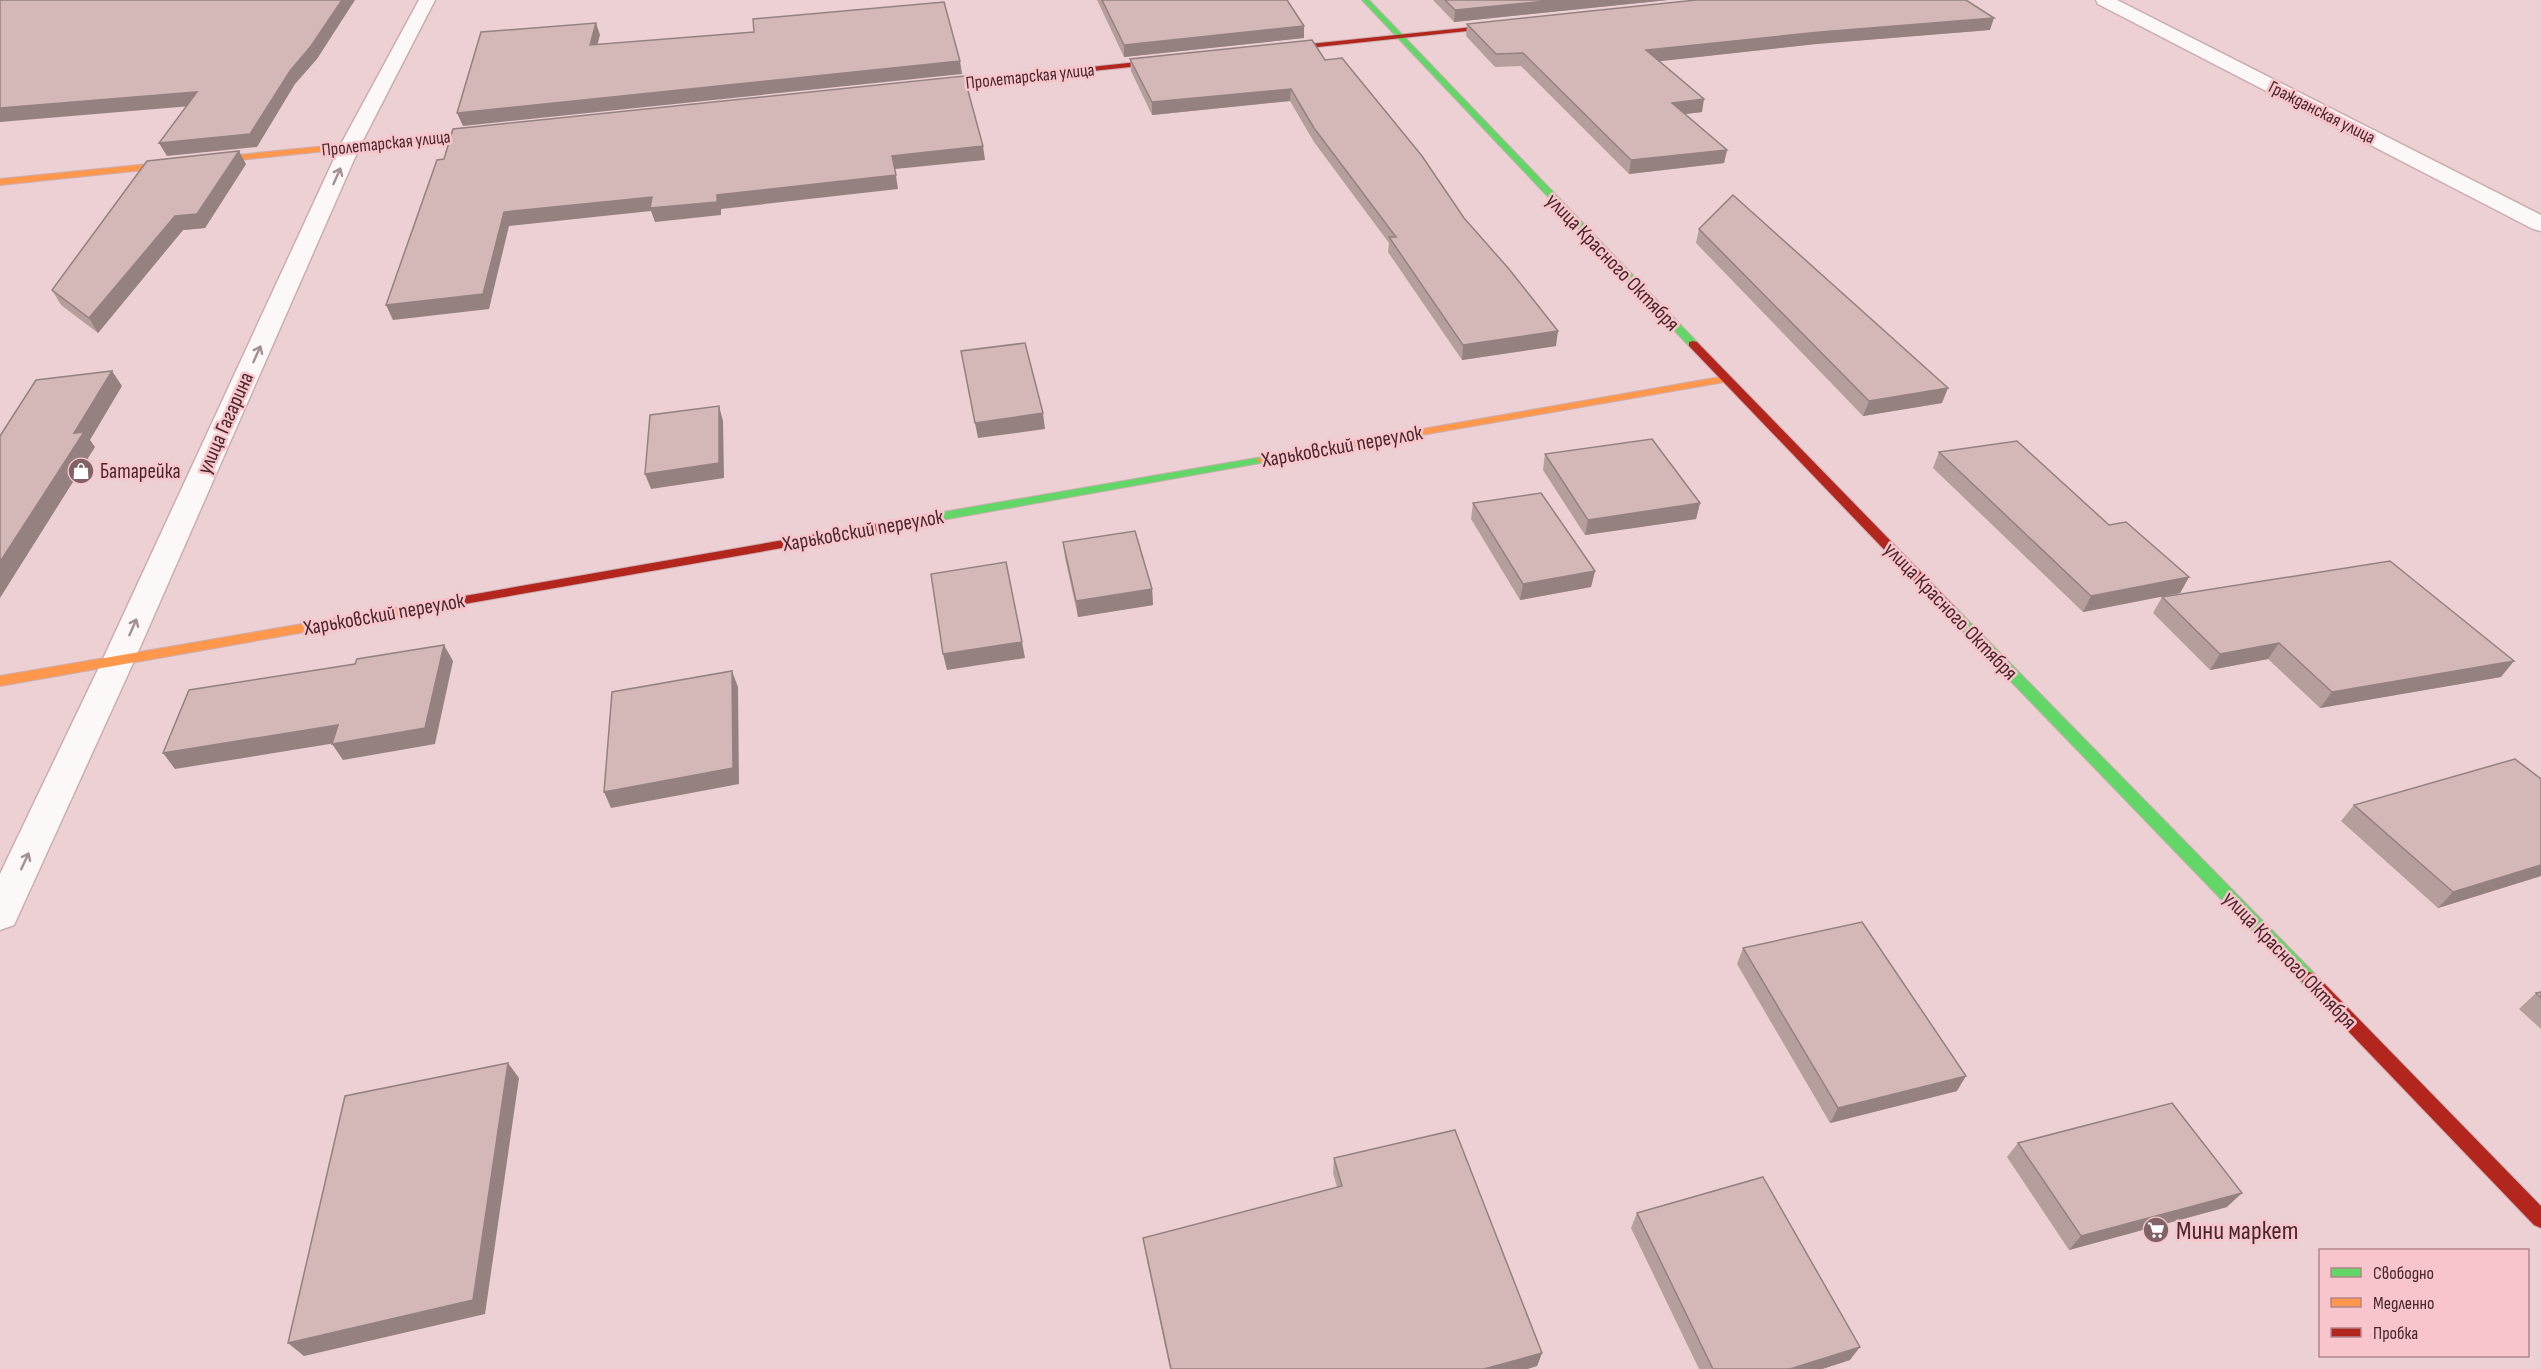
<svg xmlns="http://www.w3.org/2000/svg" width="2541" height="1369" font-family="'Sofia Sans Condensed',sans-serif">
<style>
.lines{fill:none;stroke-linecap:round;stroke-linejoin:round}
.street-casing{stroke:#cbaeb2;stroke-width:3}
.fast-casing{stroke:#cbaeb2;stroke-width:2}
.slow-casing{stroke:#cbaeb2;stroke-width:2}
.jam-casing{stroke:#cbaeb2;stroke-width:2}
.street{fill:#fcf8f8;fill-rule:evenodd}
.fast{fill:#63d668;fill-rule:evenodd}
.slow{fill:#ff974d;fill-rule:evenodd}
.jam{fill:#b3261e;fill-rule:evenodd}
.wall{fill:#b69e9d}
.shaded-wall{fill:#948180}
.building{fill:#d4b8b7;stroke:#948180;stroke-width:1.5}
.oneway{stroke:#a29092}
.labels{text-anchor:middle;stroke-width:5;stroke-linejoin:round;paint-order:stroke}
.far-street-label{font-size:18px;fill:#47272c;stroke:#f7c5cb}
.street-label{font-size:21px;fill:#47272c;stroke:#f7c5cb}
.poi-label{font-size:21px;fill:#47272c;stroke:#f7c5cb;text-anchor:start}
.near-poi-label{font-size:26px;fill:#47272c;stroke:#f7c5cb;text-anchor:start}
</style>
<rect width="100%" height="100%" fill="#ecd0d3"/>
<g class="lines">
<g class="street-casing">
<g id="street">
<path d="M419 0H435L360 146 134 661 14 925 0 930V874L102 661 340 146Z"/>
<path d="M2096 0H2117L2541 215V231L2533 229 2098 4Z"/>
</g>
</g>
<g class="fast-casing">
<g id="fast">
<path d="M1362 0H1369L1697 342V346H1689Z"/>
<path d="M1262 457 1268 460 1266 462 920 524 914 520 920 516Z"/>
<path d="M1949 605 1954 606 2315 974 2317 979 2315 984 2309 986 2303 984 1944 612 1943 609 1944 606Z"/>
</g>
</g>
<g class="slow-casing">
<g id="slow">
<path d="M495 129H498V133L0 185V179Z"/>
<path d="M1726 376 1731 379 1730 381 1262 463 1256 460 1262 457Z"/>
<path d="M419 604 424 605 425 608 424 611 0 686V676Z"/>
</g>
</g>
<g class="jam-casing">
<g id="jam">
<path d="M1512 23 1516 25 1514 26 1271 52 1267 50 1271 48Z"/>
<path d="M1175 58H1178V62L922 89 918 87 922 85Z"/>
<path d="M1693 341 1697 342 1954 606 1955 609 1954 612H1944L1689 346V342Z"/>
<path d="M920 516 926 520 924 523 419 612 413 608 419 604Z"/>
<path d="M2309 972 2315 974 2541 1206V1228L2534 1225 2303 984 2301 979 2303 974Z"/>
</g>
</g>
<use href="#street" class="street"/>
<use href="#fast" class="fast"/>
<use href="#slow" class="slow"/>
<use href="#jam" class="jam"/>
</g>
<g class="wall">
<path d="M1097 0H1287L1304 26V38L1124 57Z"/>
<path d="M1433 0H1668L1454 22Z"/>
<path d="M1467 24 1990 30 1816 44 1659 61 1702 112 1685 114 1727 150 1724 163 1629 174 1521 66 1495 67 1466 36Z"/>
<path d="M1130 59 1325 60 1464 218 1556 346 1462 360 1388 252 1389 243 1314 142 1290 101 1152 115 1131 71Z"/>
<path d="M246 164 205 228 183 230 98 333 61 305 52 290Z"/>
<path d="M1699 229 1942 403 1863 416 1696 243Z"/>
<path d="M1939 452 2109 525 2189 577 2180 593 2083 612 1933 468Z"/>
<path d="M1545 454 1700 503 1696 519 1585 535 1543 470Z"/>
<path d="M1473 503 1595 571 1591 587 1520 600 1471 519Z"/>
<path d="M1063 542 1152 589 1153 605 1078 617 1065 558Z"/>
<path d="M2162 597 2501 677 2320 708 2268 659 2210 670 2153 613Z"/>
<path d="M2541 779V876L2438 908 2341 821 2354 805Z"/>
<path d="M1743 948 1957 1091 1830 1123 1737 964Z"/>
<path d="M2541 992V1029L2519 1009 2536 993Z"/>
<path d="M2018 1143 2227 1207 2069 1250 2007 1157Z"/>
<path d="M1334 1158 1542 1353 1537 1366 1527 1369H1170L1145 1251 1143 1238 1337 1187 1333 1173Z"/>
<path d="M1637 1213 1850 1360 1822 1369H1699L1631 1228Z"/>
</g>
<g class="shaded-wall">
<path d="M342 0H355L317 59 295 84 257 147 167 156 159 143 290 71Z"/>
<path d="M1557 0H1668L1454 22 1455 10Z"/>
<path d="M1994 18 1990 30 1816 44 1644 63 1646 50 1820 32Z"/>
<path d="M596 23 600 35 594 57 590 45Z"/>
<path d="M1304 26V38L1124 57V45Z"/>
<path d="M960 61 962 74 463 126 457 113Z"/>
<path d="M1291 89 1290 101 1152 115V102Z"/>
<path d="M197 92 203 105 0 122V108Z"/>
<path d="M1704 99 1702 112 1670 116 1672 103Z"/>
<path d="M983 146 985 160 895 169 898 189 721 209V215L655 222 651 211 509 226 489 309 393 320 386 305 504 212 652 197 717 195 892 156Z"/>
<path d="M1727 150 1724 163 1629 174 1631 160Z"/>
<path d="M239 151 246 164 205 228 183 230 98 333 89 318 175 216Z"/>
<path d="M1558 331 1556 346 1462 360 1463 345Z"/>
<path d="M112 371 122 386 90 440 95 447 0 598V562L74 433Z"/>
<path d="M1948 388 1942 403 1863 416 1869 401Z"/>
<path d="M719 406 723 421 724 478 651 489 645 474Z"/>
<path d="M1043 413 1045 429 978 438 975 423Z"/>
<path d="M1700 503 1696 519 1585 535 1588 520Z"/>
<path d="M1595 571 1591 587 1520 600 1523 584Z"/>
<path d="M2189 577 2180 593 2083 612 2091 596Z"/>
<path d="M1152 589 1153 605 1078 617 1076 601Z"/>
<path d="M1022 642 1025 658 947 670 943 654Z"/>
<path d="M2279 643 2268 659 2210 670 2220 654Z"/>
<path d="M444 645 453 661 435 744 343 760 332 744Z"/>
<path d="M2514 661 2501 677 2320 708 2332 692Z"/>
<path d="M732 671 738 687 739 784 611 808 604 792Z"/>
<path d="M338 725 348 741 175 769 163 753Z"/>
<path d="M2541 865V876L2438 908 2453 892Z"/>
<path d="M508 1063 519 1078 485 1314 304 1356 288 1343Z"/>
<path d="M1966 1076 1957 1091 1830 1123 1838 1108Z"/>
<path d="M2242 1193 2227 1207 2069 1250 2081 1236Z"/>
<path d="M1860 1347 1850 1360 1822 1369H1790Z"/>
<path d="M1542 1353 1537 1366 1527 1369H1484Z"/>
</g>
<g class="building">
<path d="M0 0H342L311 46 290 71 250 134 159 143 197 92 0 108Z"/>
<path d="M1102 0H1287L1304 26 1124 45Z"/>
<path d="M1445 0H1557L1455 10Z"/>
<path d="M1696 0H1966L1994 18 1820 32 1646 50 1704 99 1672 103 1727 150 1631 160 1523 53 1496 54 1467 24Z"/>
<path d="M944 2 960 61 457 113 481 32 596 23 590 45 754 32 753 19Z"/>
<path d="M1312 40 1325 60 1342 58 1422 156 1464 218 1509 269 1558 331 1463 345 1389 237H1396L1314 128 1291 89 1152 102 1130 59Z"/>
<path d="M964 76 983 146 892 156 896 175 717 195V202L650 208 652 197 504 212 483 294 386 305 437 160 444 159 453 129Z"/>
<path d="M239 151 197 214 175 216 89 318 52 290 147 161Z"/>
<path d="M1733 195 1948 388 1869 401 1699 229Z"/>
<path d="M1025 343 1043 413 975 423 961 351Z"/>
<path d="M112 371 74 433 84 432 0 562V436L36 380Z"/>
<path d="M719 406V463L645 474 650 415Z"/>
<path d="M1652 439 1700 503 1588 520 1545 454Z"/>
<path d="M2017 441 2109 525 2126 522 2189 577 2091 596 1939 452Z"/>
<path d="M1541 493 1595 571 1523 584 1473 503Z"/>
<path d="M1135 531 1152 589 1076 601 1063 542Z"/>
<path d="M2390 561 2514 661 2332 692 2279 643 2220 654 2162 597Z"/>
<path d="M1006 562 1022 642 943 654 931 574Z"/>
<path d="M444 645 425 728 332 744 338 725 163 753 189 690 355 664 357 659Z"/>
<path d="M732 671 733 768 604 792 612 692Z"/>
<path d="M2515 759 2541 779V865L2453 892 2354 805Z"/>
<path d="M1862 922 1966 1076 1838 1108 1743 948Z"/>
<path d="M2541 992V998L2536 993Z"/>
<path d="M508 1063 473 1300 288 1343 345 1096Z"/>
<path d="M2172 1103 2242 1193 2081 1236 2018 1143Z"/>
<path d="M1455 1130 1542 1353 1484 1369H1171L1143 1238 1342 1186 1334 1158Z"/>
<path d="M1763 1177 1860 1347 1790 1369H1713L1637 1213Z"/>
</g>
<defs><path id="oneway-shaft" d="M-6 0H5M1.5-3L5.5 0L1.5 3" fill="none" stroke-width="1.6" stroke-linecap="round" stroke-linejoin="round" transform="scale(1.5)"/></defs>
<g class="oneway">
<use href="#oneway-shaft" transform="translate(337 176) rotate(-66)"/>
<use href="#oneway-shaft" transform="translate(257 354) rotate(-66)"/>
<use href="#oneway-shaft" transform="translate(133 627) rotate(-66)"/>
<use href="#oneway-shaft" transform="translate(25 861) rotate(-65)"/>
</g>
<defs>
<g id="shop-disc" transform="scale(1.35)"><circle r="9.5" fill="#816266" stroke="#f7c5cb"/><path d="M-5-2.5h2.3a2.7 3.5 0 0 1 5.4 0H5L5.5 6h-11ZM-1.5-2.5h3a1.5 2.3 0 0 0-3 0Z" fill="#fff"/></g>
<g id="supermarket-disc" transform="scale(1.35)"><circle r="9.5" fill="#816266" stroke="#f7c5cb"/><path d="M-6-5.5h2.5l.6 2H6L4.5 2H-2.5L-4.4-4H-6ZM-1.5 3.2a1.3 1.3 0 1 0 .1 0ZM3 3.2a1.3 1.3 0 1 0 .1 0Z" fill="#fff"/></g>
</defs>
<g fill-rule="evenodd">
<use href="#shop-disc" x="81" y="471"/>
<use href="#supermarket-disc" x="2156" y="1230"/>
</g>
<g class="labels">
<g class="far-street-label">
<text transform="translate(1030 76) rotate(-6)" y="6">Пролетарская улица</text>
<text transform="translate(2322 112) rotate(27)" y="6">Гражданская улица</text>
<text transform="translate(386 143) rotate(-6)" y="6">Пролетарская улица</text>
</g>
<g class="street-label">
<text transform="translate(1613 262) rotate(46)" y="7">улица Красного Октября</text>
<text transform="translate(225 423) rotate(-66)" y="7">улица Гагарина</text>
<text transform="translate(1342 446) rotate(-10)" y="7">Харьковский переулок</text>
<text transform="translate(863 530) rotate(-10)" y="7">Харьковский переулок</text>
<text transform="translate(1951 611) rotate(46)" y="7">улица Красного Октября</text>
<text transform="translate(384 614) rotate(-10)" y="7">Харьковский переулок</text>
<text transform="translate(2290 960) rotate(46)" y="7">улица Красного Октября</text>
</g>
<g class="poi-label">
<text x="100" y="478">Батарейка</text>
</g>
<g class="near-poi-label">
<text x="2176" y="1239">Мини маркет</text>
</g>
</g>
<rect x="2319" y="1249" width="210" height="108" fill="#f7c5cb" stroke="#b1868b" stroke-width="1.5"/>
<rect x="2331" y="1268" width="30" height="9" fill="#63d668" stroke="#b1868b" stroke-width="1.5"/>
<text x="2373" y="1279" font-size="18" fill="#47272c">Свободно</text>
<rect x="2331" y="1298" width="30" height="9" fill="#ff974d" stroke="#b1868b" stroke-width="1.5"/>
<text x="2373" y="1309" font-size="18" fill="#47272c">Медленно</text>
<rect x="2331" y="1328" width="30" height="9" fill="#b3261e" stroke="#b1868b" stroke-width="1.5"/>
<text x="2373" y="1339" font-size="18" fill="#47272c">Пробка</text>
</svg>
